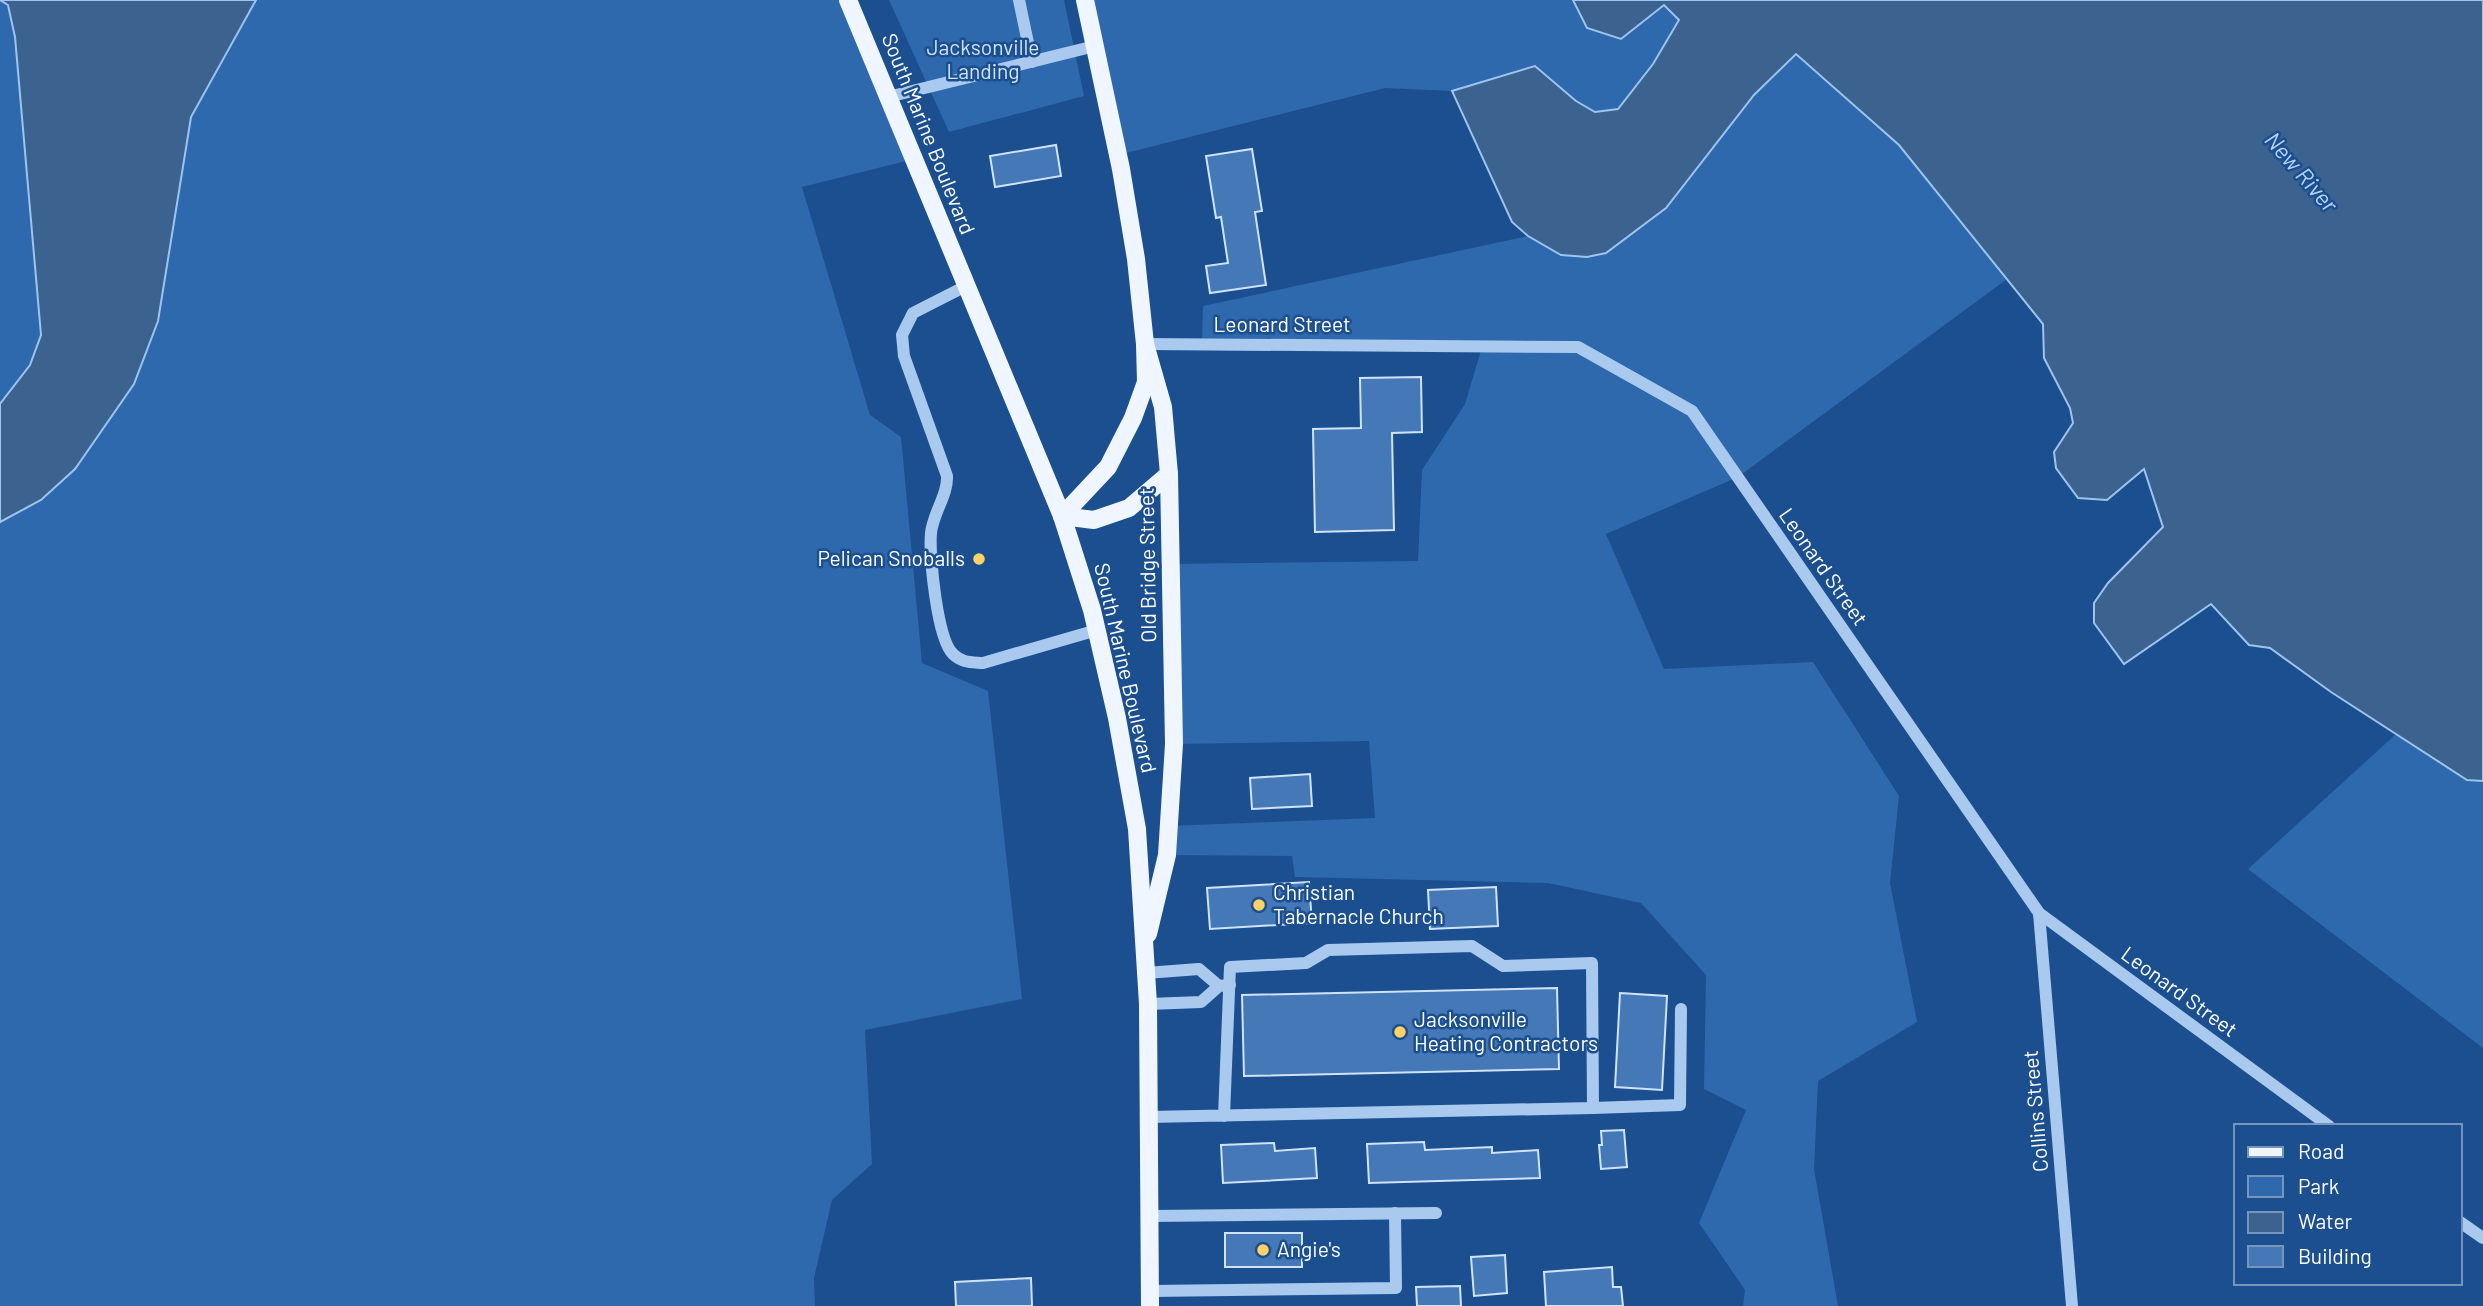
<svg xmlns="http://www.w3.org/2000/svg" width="2483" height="1306" font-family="Barlow,sans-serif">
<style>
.green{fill:#2e69ad}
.water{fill:#3c6290;stroke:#9cc4f0;stroke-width:2}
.building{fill:#4478b7;stroke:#cfe3fa;stroke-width:2}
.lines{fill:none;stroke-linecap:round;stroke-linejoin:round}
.minor{stroke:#a9c9ee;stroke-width:12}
.major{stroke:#f0f6ff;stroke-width:18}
.poi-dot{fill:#ffd166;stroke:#1b4f8f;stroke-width:2.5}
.labels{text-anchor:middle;stroke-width:5;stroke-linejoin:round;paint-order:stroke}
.park-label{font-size:21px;fill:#cfe3fa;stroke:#1b4f8f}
.street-label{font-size:21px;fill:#fff;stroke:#1b4f8f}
.poi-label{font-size:21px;fill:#fff;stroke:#1b4f8f;text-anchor:start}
.water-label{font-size:23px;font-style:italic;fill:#b5d3f5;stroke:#1b4f8f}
</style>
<rect width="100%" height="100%" fill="#1b4f8f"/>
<g class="green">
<path d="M256 0H848L914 159 802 187 870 415 901 437 922 663 988 691 1022 999 865 1030 872 1164 832 1200 814 1278 815 1306H0V522L41 500 158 321 191 117Z"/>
<path d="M889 0H1064L1084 96 949 132Z"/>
<path d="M1085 0H1573L1587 28 1664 4 1680 20 1653 64 1619 109 1595 112 1576 101 1535 66 1452 91 1385 88 1118 155Z"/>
<path d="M0 1 8 5 15 37 41 335 30 365 0 404Z"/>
<path d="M1795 54 1899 145 2007 279 1738 477 1606 534 1664 669 1813 662 1899 796 1890 883 1917 1022 1818 1081 1814 1169 1838 1306H1743L1745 1290 1699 1223 1746 1110 1704 1089 1706 975 1641 903 1548 883 1295 877 1292 856 1167 855 1169 826 1375 818 1369 741 1174 744 1170 564 1418 561 1422 470 1465 404 1482 347 1202 344 1203 306 1528 236 1561 255 1754 95Z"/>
<path d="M2396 734 2467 780 2483 781V1048L2248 869Z"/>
</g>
<g class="water">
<path d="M0 0H256L191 117 158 321 134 384 75 469 41 500 0 522V404L30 365 41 335 15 37 8 5Z"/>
<path d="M1573 0H2483V781L2467 780 2331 692 2270 648 2249 645 2211 604 2124 664 2094 623V603L2108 583 2163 527 2144 469 2107 500 2078 498 2056 468 2054 452 2073 423 2070 408 2044 358 2043 324 1899 145 1796 54 1754 95 1666 208 1606 253 1587 257 1561 255 1528 236 1512 222 1452 91 1535 66 1576 101 1595 112 1618 109 1653 64 1679 20 1664 5 1621 39 1587 28Z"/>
</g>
<g class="building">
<path d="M1056 145 1061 176 995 187 990 156Z"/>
<path d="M1252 149 1262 211 1255 212 1266 285 1210 293 1206 266 1228 263 1221 217 1216 218 1206 156Z"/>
<path d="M1421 377 1422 432 1392 433 1394 530 1315 532 1313 429 1361 428 1360 378Z"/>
<path d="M1310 774 1312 806 1252 809 1250 778Z"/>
<path d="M1309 882 1312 923 1210 929 1207 888Z"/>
<path d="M1496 887 1498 926 1430 929 1428 890Z"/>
<path d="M1557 988 1559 1069 1244 1076 1242 995Z"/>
<path d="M1620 993 1667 996 1662 1090 1615 1087Z"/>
<path d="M1624 1130 1627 1167 1601 1169 1599 1145H1602L1601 1131Z"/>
<path d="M1424 1142 1425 1150 1492 1147V1153L1538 1150 1540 1178 1369 1183 1367 1144Z"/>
<path d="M1274 1143 1275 1151 1315 1148 1317 1178 1223 1183 1221 1145Z"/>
<rect x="1225" y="1233" width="77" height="34"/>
<path d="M1505 1255 1507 1293 1474 1296 1471 1257Z"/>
<path d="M1612 1267 1613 1287H1621L1623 1306H1546L1544 1272Z"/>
<path d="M1031 1278 1032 1306H956L955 1282Z"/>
<path d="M1460 1286 1461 1306H1417L1416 1287Z"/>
</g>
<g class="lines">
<g class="minor">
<path d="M1019 0 1032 62"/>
<path d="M888 97 1095 46"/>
<path d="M966 286 913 313 902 335 904 356 947 476C948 495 933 513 931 533 929 555 937 639 953 654 962 663 971 662 983 663L1097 630"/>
<path d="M1145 344 1578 347 1692 411 2039 913 2329 1126"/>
<path d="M2039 913 2072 1306"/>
<path d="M1146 973 1199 969 1219 986"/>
<path d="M1148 1004 1201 1002 1219 986 1230 985"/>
<path d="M1593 1108 1680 1105 1681 1009"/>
<path d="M1148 1117 1593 1108 1592 963 1503 966 1472 946 1328 950 1306 963 1230 967 1224 1116"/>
<path d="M1150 1216 1436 1213"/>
<path d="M2460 1222 2483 1238"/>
<path d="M1150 1291 1396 1288 1395 1213"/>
</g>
<g class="major">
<path d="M848 0 1062 516 1092 610 1117 718 1137 829 1148 1004 1150 1306"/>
<path d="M1145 344 1163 407 1169 474 1174 744 1167 855 1148 934"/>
<path d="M1062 516 1108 467 1133 418 1146 382 1145 344 1136 259 1121 169 1085 0"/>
<path d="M1062 516 1094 520 1129 508 1169 474"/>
</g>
</g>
<g class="poi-dot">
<circle cx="979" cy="559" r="7"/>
<circle cx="1259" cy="905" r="7"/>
<circle cx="1400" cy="1032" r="7"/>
<circle cx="1263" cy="1250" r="7"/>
</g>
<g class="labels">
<g class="park-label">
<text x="983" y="55">Jacksonville<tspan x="983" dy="24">Landing</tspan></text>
</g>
<g class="street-label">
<text transform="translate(928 134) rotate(68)" y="7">South Marine Boulevard</text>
<text x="1282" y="332">Leonard Street</text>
<text transform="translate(1148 565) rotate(-91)" y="7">Old Bridge Street</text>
<text transform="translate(1823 567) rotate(55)" y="7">Leonard Street</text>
<text transform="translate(1125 668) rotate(77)" y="7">South Marine Boulevard</text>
<text transform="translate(2179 992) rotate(36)" y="7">Leonard Street</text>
<text transform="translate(2036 1111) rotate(-95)" y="7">Collins Street</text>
</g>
<g class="poi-label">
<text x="965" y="566" text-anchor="end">Pelican Snoballs</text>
<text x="1273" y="900">Christian<tspan x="1273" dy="24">Tabernacle Church</tspan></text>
<text x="1414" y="1027">Jacksonville<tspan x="1414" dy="24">Heating Contractors</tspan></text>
<text x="1277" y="1257">Angie's</text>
</g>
<g class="water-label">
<text transform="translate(2301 172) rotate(49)" y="8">New River</text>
</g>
</g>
<rect x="2234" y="1124" width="228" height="161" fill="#1b4f8f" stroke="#7695bc" stroke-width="2"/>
<rect x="2248" y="1147" width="35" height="10" fill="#f0f6ff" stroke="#7695bc" stroke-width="2"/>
<text x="2298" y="1159" font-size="21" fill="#ffffff">Road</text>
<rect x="2248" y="1176" width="35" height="21" fill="#2e69ad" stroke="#7695bc" stroke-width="2"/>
<text x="2298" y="1194" font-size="21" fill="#ffffff">Park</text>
<rect x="2248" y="1212" width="35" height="21" fill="#3c6290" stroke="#7695bc" stroke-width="2"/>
<text x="2298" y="1229" font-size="21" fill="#ffffff">Water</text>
<rect x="2248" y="1246" width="35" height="21" fill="#4478b7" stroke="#7695bc" stroke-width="2"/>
<text x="2298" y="1264" font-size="21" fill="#ffffff">Building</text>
</svg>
